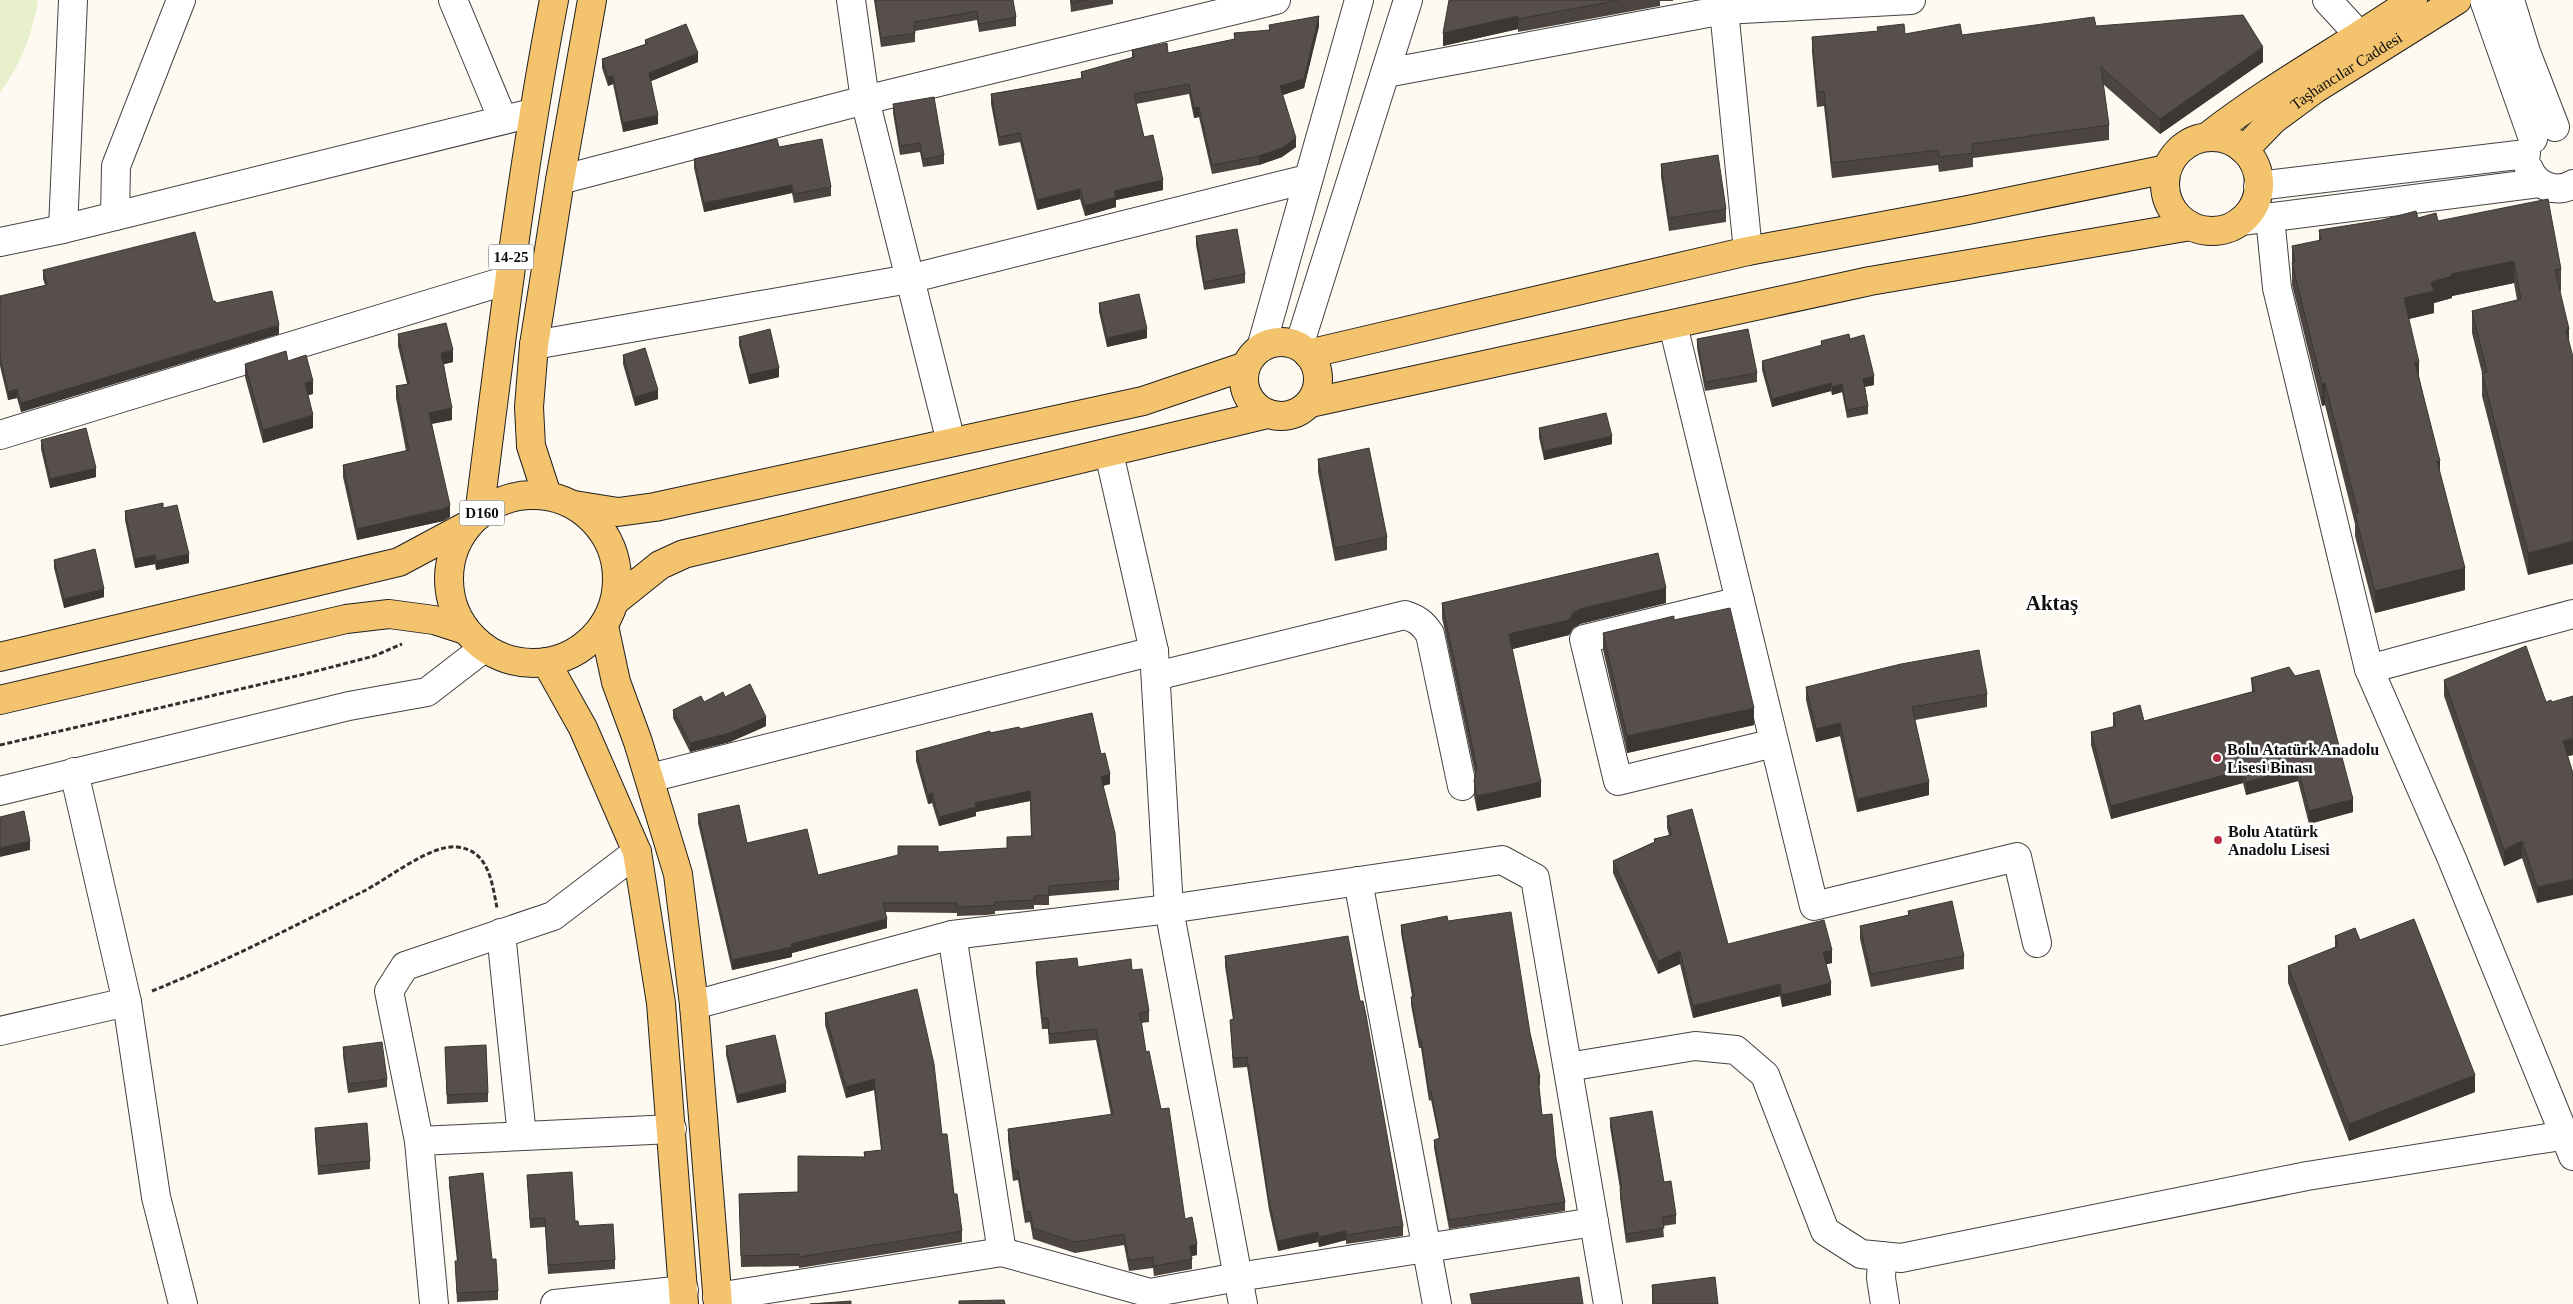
<svg xmlns="http://www.w3.org/2000/svg" width="2573" height="1304" font-family="Georgia,serif">
<style>
.pitch{fill:#e7efcd}
.lines{fill:none;stroke-linecap:round;stroke-linejoin:round}
.minor-casing{stroke:#424242;stroke-width:30}
.major-casing{stroke:#202020;stroke-width:30}
.path{stroke:#313131;stroke-width:3;stroke-dasharray:5 2.5;stroke-linecap:butt}
.minor{stroke:#fff;stroke-width:28}
.major{stroke:#f3c36d;stroke-width:28}
.wall{fill:#4b4440}
.shaded-wall{fill:#3d3734}
.building{fill:#574f4b;stroke:#3d3734}
.poi-dot{fill:#ba2c43;stroke:#fff;stroke-width:2}
.labels{text-anchor:middle;stroke-width:5;stroke-linejoin:round;paint-order:stroke}
.shield{fill:#fff;stroke:#575757;stroke-width:1}
.shield-label{font-size:15px;font-weight:bold;fill:#0f0f0f}
.street-label{font-size:16px;fill:#0f0f0f;stroke:#fff}
.poi-label{font-size:16px;font-weight:bold;fill:#0f0f0f;stroke:#fff;text-anchor:start}
.district-label{font-size:21px;font-weight:bold;fill:#0f0f0f;stroke:#fff}
</style>
<rect width="100%" height="100%" fill="#fefaf1"/>
<path class="pitch" d="M0 0H38C33 34 20 65 0 93Z"/>
<g class="lines">
<g class="minor-casing">
<g id="minor">
<path d="M453 0 503 120"/>
<path d="M851 0 865 100 951 442"/>
<path d="M1723 0 1748 251"/>
<path d="M2327 0 2360 36"/>
<path d="M2484 0 2533 139"/>
<path d="M2510 0 2526 52 2555 127"/>
<path d="M1386 73 1724 10 1911 0"/>
<path d="M2529 169C2536 186 2557 194 2573 184"/>
<path d="M560 180 865 100 1276 0"/>
<path d="M2258 186 2526 154"/>
<path d="M115 216 116 166 181 0"/>
<path d="M2270 217 2277 288 2369 669 2452 859 2573 1156"/>
<path d="M2241 221 2539 183"/>
<path d="M63 229 73 0"/>
<path d="M0 242 63 229 532 113"/>
<path d="M1673 325 1814 906 2017 857 2037 943"/>
<path d="M534 345 909 279 1307 179"/>
<path d="M1299 346 1408 0"/>
<path d="M1261 348 1359 0"/>
<path d="M0 435 508 280"/>
<path d="M1109 453 1154 651 1169 909 1243 1304"/>
<path d="M1740 601 1584 639 1618 781 1774 743"/>
<path d="M2369 669 2573 614"/>
<path d="M1156 676 1405 615C1417 619 1423 623 1430 634L1462 786"/>
<path d="M650 778 1154 651"/>
<path d="M0 791 349 706 427 692 484 648"/>
<path d="M1358 881 1437 1304"/>
<path d="M501 933 522 1136"/>
<path d="M952 935 1002 1252"/>
<path d="M127 1002 156 1197 183 1304"/>
<path d="M694 1005 952 935 1169 909 1502 860 1535 878 1608 1304"/>
<path d="M0 1031 127 1002 74 772"/>
<path d="M1568 1067 1695 1046 1736 1050 1765 1075 1825 1231 1861 1254 1901 1258 2307 1176 2573 1134"/>
<path d="M419 1141 672 1129"/>
<path d="M1882 1256 1881 1278 1885 1304"/>
<path d="M717 1297 1002 1252 1150 1293 1238 1277 1594 1222"/>
<path d="M434 1304 419 1141 389 991 405 966 553 916 637 852"/>
<path d="M555 1304 684 1290"/>
</g>
</g>
<g class="major-casing">
<g id="major">
<path d="M2207 137C2272 86 2345 47 2413 0"/>
<circle cx="2212" cy="184" r="47"/>
<path id="s1" d="M2244 150 2273 120 2315 89 2457 0"/>
<circle cx="1281" cy="379" r="37"/>
<path d="M1308 354 1748 251 1968 210 2167 169"/>
<path d="M1310 403 1870 281 2191 226"/>
<path d="M547 495 531 446 529 407 534 345 560 180 592 0"/>
<circle cx="533" cy="579" r="84"/>
<path d="M574 505 618 512 655 507 1143 401 1246 366"/>
<path d="M479 515C501 343 521 171 554 0"/>
<path d="M615 601 660 565 684 554 1268 414"/>
<path d="M604 626 616 682 638 742 678 874 694 1005 718 1304"/>
<path d="M0 657 399 562 468 525"/>
<path d="M546 662 583 728 637 852 661 1003 684 1304"/>
<path d="M0 700 346 619 389 614 434 620 465 630"/>
</g>
</g>
<g class="path">
<path d="M0 745 305 674 374 656 402 644"/>
<path d="M152 991C224 962 293 927 362 892 387 880 430 844 457 847 489 850 492 883 497 908"/>
</g>
<use href="#minor" class="minor"/>
<use href="#major" class="major"/>
</g>
<g class="wall">
<path d="M874 0H1013L1016 17V26L979 32 977 20 915 31V42L881 47Z"/>
<path d="M1070 0H1113V4L1071 12Z"/>
<path d="M1449 0H1673V1H1660V6L1518 32V29L1443 46Z"/>
<path d="M1269 25 1319 26 1304 88 1282 95 1296 147 1282 157 1259 165 1212 174 1199 117 1194 118 1189 94 1136 104 1144 137 1163 190 1116 200V207L1085 216 1080 199 1037 210 1020 142 999 146 991 104V94L1081 78V72L1132 58V50L1168 53 1234 39V33L1269 30Z"/>
<path d="M2096 26 2263 62 2160 134 2103 84 2109 125V140L1973 158V167L1939 172 1938 165 1832 178 1824 106 1817 107 1812 52V37L1905 34 1962 35Z"/>
<path d="M645 40 698 62 651 81 658 124 623 132 613 84 608 86 602 68V59L645 44Z"/>
<path d="M893 104 944 155V164L923 167 920 152 900 155 893 113Z"/>
<path d="M779 147 831 187V196L794 203 792 193 704 212 694 168V159Z"/>
<path d="M1661 164 1726 209V222L1669 231 1661 177Z"/>
<path d="M2418 218 2438 221 2561 269V291H2560L2528 575 2482 396V373L2472 333V311L2517 300 2514 283 2452 296V298L2434 303V313L2409 319 2419 376 2440 473 2465 590 2375 613 2355 536V524L2325 405 2322 406 2292 285V246L2319 241V230Z"/>
<path d="M1196 236 1245 274V283L1204 290 1196 245Z"/>
<path d="M43 270 213 301 279 334 21 412 17 398 8 400 0 366V296L45 285 43 279Z"/>
<path d="M1099 303 1147 338 1107 347 1099 312Z"/>
<path d="M398 334 453 362 444 364 452 420 432 424 450 517 443 521 357 540 343 477V465L406 451 396 398V386L407 384 398 346Z"/>
<path d="M739 337 779 377 749 384 739 345Z"/>
<path d="M1697 339 1757 373V382L1705 391 1697 348Z"/>
<path d="M1850 339 1874 385 1865 387 1868 406V414L1847 418 1842 392 1832 395 1831 391 1772 407 1762 370V361L1821 346V341Z"/>
<path d="M623 355 658 399 635 406 623 364Z"/>
<path d="M288 361 313 394 308 395 313 428 263 443 245 377V364Z"/>
<path d="M1539 428 1612 444 1544 460 1539 437Z"/>
<path d="M41 440 96 477 50 488 41 449Z"/>
<path d="M1318 459 1387 537V550L1335 561 1318 472Z"/>
<path d="M163 508 189 563 156 570 155 564 135 568 125 520V511Z"/>
<path d="M54 560 104 597 64 608 54 568Z"/>
<path d="M1442 603H1666L1580 624 1573 628 1569 635 1512 649 1541 797 1477 811 1474 796V781L1475 774 1442 618Z"/>
<path d="M1674 620 1754 725 1627 753 1603 650V633Z"/>
<path d="M2251 678 2353 812 2309 824 2298 781 2246 795 2243 783 2111 819 2091 745V732L2113 727V713L2144 721 2252 692Z"/>
<path d="M2444 680 2546 702 2573 755 2568 756 2537 903 2522 858 2504 866 2444 696Z"/>
<path d="M1806 687 1987 694V707L1915 720 1929 795 1857 812 1840 736 1816 742 1806 700Z"/>
<path d="M725 697 766 726 730 742 690 752 673 718V710Z"/>
<path d="M1020 729 1101 754 1110 784 1103 786 1119 880V890L1049 896V905H1034V909L995 911V914L986 915 957 916V913L885 912 887 928 792 953V957L732 970 698 823V814L747 843 818 875 938 852 1007 848 1031 836 1030 801 976 812V816L939 826 932 803 928 804 916 761V751L990 733Z"/>
<path d="M1667 816 1728 944 1832 963 1826 964 1831 995 1782 1007 1780 996 1693 1018 1680 964 1658 974 1613 873V861L1654 842V839L1669 835 1667 828Z"/>
<path d="M1908 911 1964 956V969L1871 987 1860 939V926L1908 915Z"/>
<path d="M1448 921 1530 1033 1540 1077V1085L1539 1086 1542 1115 1556 1158 1565 1202V1211L1449 1229 1434 1148V1140L1439 1139 1431 1100 1429 1101 1421 1048H1419L1411 1005V997L1412 996 1401 933V925Z"/>
<path d="M2335 936 2360 940 2475 1092 2349 1141 2288 983V966L2335 948Z"/>
<path d="M1225 956 1360 1001 1403 1226V1236L1346 1244V1240L1319 1247 1318 1242 1278 1251 1269 1210 1247 1067 1233 1068 1230 1020H1233L1225 966Z"/>
<path d="M1036 962 1078 967 1132 970 1149 1011V1022L1141 1023 1146 1052 1161 1109 1185 1219 1197 1255 1192 1256V1269L1154 1276 1153 1268 1129 1271 1124 1245 1075 1253 1033 1239 1030 1222 1025 1223 1018 1180 1013 1181 1008 1140V1129L1111 1115 1096 1040 1049 1044 1048 1029H1042L1036 973Z"/>
<path d="M825 1013 942 1134 954 1194 962 1231V1242L799 1268V1266L741 1267 739 1194 798 1192 864 1157V1152L881 1150 874 1090 846 1098 825 1025Z"/>
<path d="M726 1046 786 1092 737 1103 726 1055Z"/>
<path d="M343 1047 387 1079V1087L348 1093 343 1056Z"/>
<path d="M445 1047 488 1093V1102L447 1104Z"/>
<path d="M1610 1118 1664 1182 1676 1215V1224L1663 1226 1664 1237 1626 1243 1620 1198V1189L1610 1127Z"/>
<path d="M315 1128 370 1161V1169L318 1175 315 1137Z"/>
<path d="M527 1175 575 1221 579 1226 615 1260V1269L548 1274 545 1227 530 1228Z"/>
<path d="M449 1177 492 1259 498 1291V1300L457 1302 455 1261H457L449 1185Z"/>
<path d="M1652 1285 1718 1304H1652Z"/>
</g>
<g class="shaded-wall">
<path d="M1319 16V26L1304 88 1280 96V86Z"/>
<path d="M1518 16V29L1443 46V33Z"/>
<path d="M2263 47V62L2160 134V119Z"/>
<path d="M698 53V62L649 82V73Z"/>
<path d="M613 76V84L608 86V77Z"/>
<path d="M1199 107V117L1194 118V108Z"/>
<path d="M658 115V124L623 132V123Z"/>
<path d="M1296 138V147L1282 157 1259 165V156Z"/>
<path d="M1163 180V190L1116 200V207L1085 216V206L1114 191Z"/>
<path d="M792 185V193L704 212V203Z"/>
<path d="M1080 189V199L1037 210V200Z"/>
<path d="M2514 261V283L2452 296V298L2434 303V313L2404 320V298L2431 282 2451 274Z"/>
<path d="M279 325V334L21 412V403Z"/>
<path d="M1147 329V338L1107 347V338Z"/>
<path d="M2569 329V351L2566 330Z"/>
<path d="M453 350V362L441 365V353Z"/>
<path d="M2419 362V384L2415 363Z"/>
<path d="M779 368V377L749 384V375Z"/>
<path d="M1874 376V385L1863 387V379Z"/>
<path d="M313 381V394L305 396V383Z"/>
<path d="M1831 383V391L1772 407V399Z"/>
<path d="M2325 383V405L2322 406V384Z"/>
<path d="M1842 384V392L1832 395V387Z"/>
<path d="M17 389V398L8 400V392Z"/>
<path d="M658 390V399L635 406V397Z"/>
<path d="M452 408V420L429 424V413Z"/>
<path d="M313 415V428L263 443V430Z"/>
<path d="M1612 436V444L1544 460V451Z"/>
<path d="M2437 461H2440V483Z"/>
<path d="M96 468V477L50 488V479Z"/>
<path d="M450 505V517L443 521 357 540V529Z"/>
<path d="M2573 541V564L2528 575V553Z"/>
<path d="M189 554V563L156 570V561Z"/>
<path d="M155 555V564L135 568V559Z"/>
<path d="M2465 568V590L2375 613V591Z"/>
<path d="M1666 588V603L1580 624 1573 628 1569 635 1509 650V634L1573 613 1580 609Z"/>
<path d="M104 589V597L64 608V599Z"/>
<path d="M1754 708V725L1627 753V736Z"/>
<path d="M766 717V726L730 742 690 752V743Z"/>
<path d="M1840 723V736L1816 742V729Z"/>
<path d="M2573 738V755L2563 757V741Z"/>
<path d="M2298 768V781L2246 795V782Z"/>
<path d="M2243 770V783L2111 819V806Z"/>
<path d="M1110 774V784L1101 786V777Z"/>
<path d="M1541 782V797L1477 811V796Z"/>
<path d="M1929 782V795L1857 812V799Z"/>
<path d="M1030 791V801L976 812V816L939 826V817L975 803Z"/>
<path d="M932 793V803L928 804V795Z"/>
<path d="M2353 799V812L2309 824V811Z"/>
<path d="M30 841V850L0 857V848Z"/>
<path d="M2522 841V858L2504 866V850Z"/>
<path d="M2573 879V895L2537 903V887Z"/>
<path d="M887 919V928L792 953V957L732 970V960L791 944Z"/>
<path d="M1832 950V963L1823 965V952Z"/>
<path d="M1680 951V964L1658 974V961Z"/>
<path d="M1831 983V995L1782 1007V995Z"/>
<path d="M1780 984V996L1693 1018V1006Z"/>
<path d="M2475 1075V1092L2349 1141V1124Z"/>
<path d="M874 1079V1090L846 1098V1087Z"/>
<path d="M786 1083V1092L737 1103V1095Z"/>
<path d="M1346 1231V1240L1319 1247V1237Z"/>
<path d="M1318 1232V1242L1278 1251V1241Z"/>
<path d="M1197 1244V1255L1190 1256V1246Z"/>
</g>
<g class="building">
<path d="M875 0H1013L1016 17 979 24 977 11 914 22 915 33 881 38Z"/>
<path d="M1071 0H1087L1071 3Z"/>
<path d="M1449 0H1619L1518 19V16L1443 33Z"/>
<path d="M2243 15 2263 47 2160 119 2101 67 2109 125 1972 144 1973 153 1939 157 1938 150 1832 163 1824 91 1817 92 1812 37 1878 31 1877 27 1904 24 1905 34 1960 24 1962 35 2094 17 2096 26Z"/>
<path d="M1319 16 1304 79 1280 86 1296 138 1282 148 1259 156 1212 165 1199 107 1194 108 1189 84 1134 94 1144 137 1153 135 1163 180 1114 191 1116 197 1085 206 1080 189 1037 200 1020 133 999 137 991 94 1083 78 1081 72 1134 57 1132 50 1167 43 1168 53 1235 39 1234 33 1270 30 1269 25Z"/>
<path d="M686 24 698 53 649 73 658 115 623 123 613 76 608 77 602 59 647 44 645 40Z"/>
<path d="M934 97 944 155 923 159 920 143 900 146 893 104Z"/>
<path d="M777 139 779 147 822 139 831 187 794 194 792 185 704 203 694 159Z"/>
<path d="M1718 155 1726 209 1669 218 1661 164Z"/>
<path d="M2548 199 2561 269 2555 270 2569 329 2566 330 2573 357V541L2528 553 2482 373 2487 372 2472 311 2521 299 2514 261 2451 274 2452 276 2431 282 2434 291 2404 298 2419 362 2415 363 2440 461H2437L2465 568 2375 591 2355 514 2358 513 2325 383 2322 384 2292 263 2295 262 2292 246 2321 240 2319 230 2382 220 2416 211 2418 218 2436 213 2438 221Z"/>
<path d="M1237 229 1245 274 1204 282 1196 236Z"/>
<path d="M195 232 213 301H215L216 303 272 291 279 325 21 403 17 389 8 392 0 357V296L47 285 43 270Z"/>
<path d="M1139 294 1147 329 1107 338 1099 303Z"/>
<path d="M446 323 453 350 441 353 452 408 429 413 450 505 443 509 357 529 343 465 409 450 396 386 409 384 398 334Z"/>
<path d="M770 329 779 368 749 375 739 337Z"/>
<path d="M1748 329 1757 373 1705 382 1697 339Z"/>
<path d="M1849 334 1850 339 1864 335 1874 376 1863 379 1868 406 1847 410 1842 384 1832 387 1831 383 1772 399 1762 361 1822 345 1821 341Z"/>
<path d="M645 348 658 390 635 397 623 355Z"/>
<path d="M286 351 288 361 306 355 313 381 305 383 313 415 263 430 245 364Z"/>
<path d="M1606 413 1612 436 1544 451 1539 428Z"/>
<path d="M86 428 96 468 50 479 41 440Z"/>
<path d="M1369 448 1387 537 1335 548 1318 459Z"/>
<path d="M163 503V508L177 505 189 554 156 561 155 555 135 559 125 511Z"/>
<path d="M95 549 104 589 64 599 54 560Z"/>
<path d="M1658 553 1666 588 1580 609 1573 613 1569 620 1509 634 1541 782 1477 796 1474 781 1477 768 1442 603Z"/>
<path d="M1730 608 1754 708 1627 736 1603 633 1674 616V620Z"/>
<path d="M2526 646 2546 702 2551 700 2552 702 2573 696V738L2563 741 2573 773V879L2537 887 2522 841 2504 850 2444 680Z"/>
<path d="M1979 650 1987 694 1912 707 1929 782 1857 799 1840 723 1816 729 1806 687 1901 664Z"/>
<path d="M2289 667 2295 676 2319 670 2353 799 2309 811 2298 768 2246 782 2243 770 2111 806 2091 732 2116 726 2113 713 2140 705 2144 721 2255 691 2251 678Z"/>
<path d="M750 684 766 717 730 733 690 743 673 710 701 696 704 702 723 692 725 697Z"/>
<path d="M1092 713 1101 754 1105 753 1110 774 1101 777 1115 833 1119 880 1049 886V895L1034 896V900L995 902V905L986 906 957 907V903H883L887 919 791 944 792 947 732 960 698 814 739 805 747 843 807 829 818 875 898 855V846H938V852L1007 848V837L1032 836 1030 791 975 803 976 807 939 817 932 793 928 795 916 751 990 731V733L1019 727 1020 729Z"/>
<path d="M1692 809 1728 944 1824 920 1832 950 1823 952 1831 983 1782 995 1780 984 1693 1006 1680 951 1658 961 1613 861 1655 842 1654 839 1672 835 1667 816Z"/>
<path d="M24 811 30 841 0 848V817Z"/>
<path d="M1952 901 1964 956 1871 974 1860 926 1909 915 1908 911Z"/>
<path d="M1511 912 1530 1033 1540 1077H1538L1542 1115 1552 1114 1556 1158 1565 1202 1449 1220 1434 1140 1440 1138 1431 1091 1429 1092 1421 1039H1419L1411 997 1414 996 1401 925 1447 916 1448 921Z"/>
<path d="M2414 919 2475 1075 2349 1124 2288 966 2338 946 2335 936 2355 928 2360 940Z"/>
<path d="M1348 936 1360 1001H1363L1366 1015 1403 1226 1346 1235V1231L1319 1237 1318 1232 1278 1241 1269 1201 1247 1057 1233 1058 1230 1020 1234 1019 1225 956Z"/>
<path d="M1077 958 1078 967 1131 959 1132 970 1142 969 1149 1011 1140 1013 1146 1052 1149 1051 1161 1109 1169 1108 1185 1219 1192 1217 1197 1244 1190 1246 1192 1259 1154 1266 1153 1257 1129 1260 1124 1234 1075 1242 1033 1228 1030 1211 1025 1212 1018 1170H1013L1008 1129 1113 1114 1096 1029 1049 1034 1048 1018H1042L1036 962Z"/>
<path d="M917 989 934 1064 942 1134H947L954 1194H957L962 1231 799 1257V1254L741 1256 739 1194 798 1192V1156L865 1157 864 1152 882 1150 874 1079 846 1087 825 1013Z"/>
<path d="M775 1035 786 1083 737 1095 726 1046Z"/>
<path d="M382 1042 387 1079 348 1084 343 1047Z"/>
<path d="M486 1045 488 1093 447 1095 445 1047Z"/>
<path d="M1652 1111 1664 1182 1671 1181 1676 1215 1662 1217 1664 1228 1626 1234 1620 1189 1622 1188 1610 1118Z"/>
<path d="M367 1123 370 1161 318 1166 315 1128Z"/>
<path d="M572 1172 575 1221H578L579 1226 613 1224 615 1260 548 1265 545 1218 530 1219 527 1175Z"/>
<path d="M483 1173 492 1259H496L498 1291 457 1293 455 1261H458L449 1177Z"/>
<path d="M1579 1277 1583 1304H1472L1470 1294Z"/>
<path d="M1715 1277 1718 1304H1654L1652 1285Z"/>
<path d="M1004 1300 1005 1304H959V1301Z"/>
<path d="M851 1301V1304H810Z"/>
</g>
<g class="poi-dot">
<circle cx="2217" cy="758" r="5"/>
<circle cx="2218" cy="840" r="5"/>
</g>
<g class="labels">
<g class="shield">
<rect x="488.5" y="244.5" width="45" height="25" rx="4"/>
<rect x="459.5" y="500.5" width="45" height="25" rx="4"/>
</g>
<g class="shield-label">
<text x="511" y="262">14-25</text>
<text x="482" y="518">D160</text>
</g>
<g class="street-label">
<text dy="6" stroke="none"><textPath href="#s1" startOffset="130">Taşhancılar Caddesi</textPath></text>
</g>
<g class="poi-label">
<text x="2227" y="755">Bolu Atatürk Anadolu<tspan x="2227" dy="18">Lisesi Binası</tspan></text>
<text x="2228" y="837">Bolu Atatürk<tspan x="2228" dy="18">Anadolu Lisesi</tspan></text>
</g>
<g class="district-label">
<text x="2052" y="610">Aktaş</text>
</g>
</g>
</svg>
